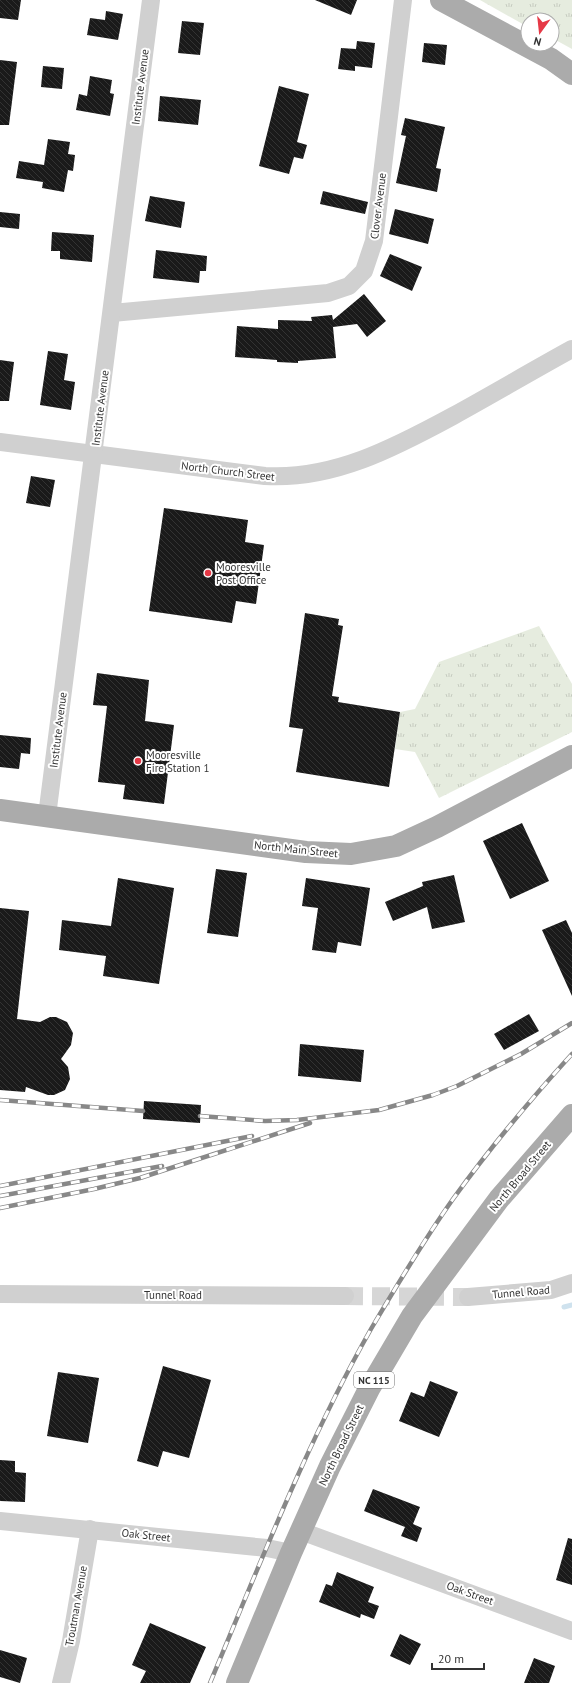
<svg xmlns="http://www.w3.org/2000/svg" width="572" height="1683" font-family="'PT Sans',sans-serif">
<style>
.grass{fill:url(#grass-tufts)}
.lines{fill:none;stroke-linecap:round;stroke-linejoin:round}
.stream{stroke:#cfe2ee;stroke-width:5}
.building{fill:url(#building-back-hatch)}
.minor-tunnel{stroke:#d6d6d6;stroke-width:18;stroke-dasharray:18 9;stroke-linecap:butt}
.minor{stroke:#d0d0d0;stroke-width:18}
.major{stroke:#ababab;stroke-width:22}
.rail-casing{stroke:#888;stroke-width:4.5}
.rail{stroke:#fff;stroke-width:3;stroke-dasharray:9;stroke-linecap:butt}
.poi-dot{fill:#e63946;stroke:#fff;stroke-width:1.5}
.labels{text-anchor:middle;stroke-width:4;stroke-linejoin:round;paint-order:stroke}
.shield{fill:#fff;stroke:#707070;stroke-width:1}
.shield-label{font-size:10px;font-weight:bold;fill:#333}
.street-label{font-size:11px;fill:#333;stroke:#fff}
.poi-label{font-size:11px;fill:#333;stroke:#fff;text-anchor:start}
</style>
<defs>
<pattern id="grass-tufts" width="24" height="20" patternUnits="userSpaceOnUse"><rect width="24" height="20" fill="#e6ecdf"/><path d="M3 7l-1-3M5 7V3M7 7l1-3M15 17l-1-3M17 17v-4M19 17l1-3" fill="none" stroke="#c6cbc0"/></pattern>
<pattern id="building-back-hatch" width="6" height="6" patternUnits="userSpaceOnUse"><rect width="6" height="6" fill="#1a1a1a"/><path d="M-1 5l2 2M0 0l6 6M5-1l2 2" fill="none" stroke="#333"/></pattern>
</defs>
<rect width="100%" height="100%" fill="#fff"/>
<g class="grass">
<path d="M480 0H572V49L552 38V20H528V27Z"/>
<path d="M539 626 572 684V732L439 798 415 752 395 749 400 712 415 709 439 662Z"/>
</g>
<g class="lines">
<path class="stream" d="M564 1307 572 1305"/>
</g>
<g class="building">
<path d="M0 0H21L18 20 0 18Z"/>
<path d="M315 0H357L351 15Z"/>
<path d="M106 11 123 14 118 40 87 35 90 18 105 20Z"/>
<path d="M182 21 204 23 200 55 178 53Z"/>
<path d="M357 41 375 43 372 68 355 66V71L338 69 341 48 356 49Z"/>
<path d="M424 43 447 45 445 65 422 62Z"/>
<path d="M0 60 17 62 9 125H0Z"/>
<path d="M43 66 64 68 62 89 41 87Z"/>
<path d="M90 76 112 80 110 93 114 94 110 116 76 110 79 94 87 96Z"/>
<path d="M279 86 309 94 297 142 307 145 303 159 294 157 289 174 259 166Z"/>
<path d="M160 96 201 100 198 125 158 121Z"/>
<path d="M405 118 445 127 436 168 441 169 437 192 396 183 406 136 401 135Z"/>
<path d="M48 139 70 142 68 154 75 155 73 171 68 170 64 192 42 188 43 182 16 178 19 161 44 165Z"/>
<path d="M323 191 368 202 365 214 320 204Z"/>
<path d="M150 196 185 202 181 228 145 221Z"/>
<path d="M395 209 434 219 428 244 389 234Z"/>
<path d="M0 212 20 214 19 229 0 227Z"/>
<path d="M52 232 94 235 92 262 60 259V251H51Z"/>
<path d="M156 250 207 256 206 271H200L199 283 153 278Z"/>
<path d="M390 254 422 267 412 291 380 276Z"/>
<path d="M364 294 386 321 367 337 357 324 333 327 336 358 298 361V363L277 362V360L235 357 237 326 278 329V320L312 321 311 317 332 315 333 320Z"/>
<path d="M48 351 68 354 64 380 75 382 71 410 40 405Z"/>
<path d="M0 360 14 362 9 401H0Z"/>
<path d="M31 476 55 480 50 507 26 503Z"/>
<path d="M164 508 248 520 245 542 264 545 256 604 236 601 232 623 149 611Z"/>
<path d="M305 613 339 619 338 625 343 626 332 696 339 697 338 702 400 712 389 787 296 772 303 729 289 727Z"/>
<path d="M97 673 149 680 145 721 174 725 164 804 123 799 125 785 98 782 107 706 93 705Z"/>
<path d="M0 735 31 738 30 754 21 753 19 769 0 767Z"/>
<path d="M522 823 549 881 510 899 483 841Z"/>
<path d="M216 869 247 873 238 937 207 933Z"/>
<path d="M454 875 465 922 432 929 427 907 393 921 385 902 423 886 422 882Z"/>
<path d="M118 878 174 888 159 984 103 976 106 956 59 950 62 920 111 926Z"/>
<path d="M306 878 370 888 361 946 338 942 336 953 312 950 318 908 302 906Z"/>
<path d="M0 908 29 911 17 1019 40 1022 50 1017H56L67 1022 73 1033 71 1045 61 1059 68 1067 70 1079 65 1090 54 1095H48L26 1087 25 1092 0 1090Z"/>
<path d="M566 920 572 933V996L542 930Z"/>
<path d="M529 1014 539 1031 504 1050 494 1034Z"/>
<path d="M300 1044 364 1050 361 1082 298 1076Z"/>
<path d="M144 1101 201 1105 200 1123 143 1119Z"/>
<path d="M163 1366 211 1380 189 1458 163 1451 158 1467 137 1461Z"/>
<path d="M58 1372 99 1378 88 1443 47 1436Z"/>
<path d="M430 1381 458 1392 439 1437 399 1421 411 1392 424 1397Z"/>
<path d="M0 1460 15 1461V1472L26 1473 25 1502 0 1501Z"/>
<path d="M373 1489 420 1507 413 1524 422 1528 417 1542 401 1536 405 1527 364 1511Z"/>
<path d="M568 1538 572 1539V1585L556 1580Z"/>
<path d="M337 1572 374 1587 368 1602 379 1606 374 1619 361 1614 360 1618 319 1602 326 1584 332 1586Z"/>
<path d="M150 1623 206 1647 190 1683H140L146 1671 132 1665Z"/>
<path d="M400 1634 421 1644 410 1665 390 1656Z"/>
<path d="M0 1650 27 1658 20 1683 0 1677Z"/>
<path d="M534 1658 555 1666 549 1683H524Z"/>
</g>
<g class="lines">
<path class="minor-tunnel" d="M345 1296 468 1297"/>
<g class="minor">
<path d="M112 313 328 293 349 286 364 271 374 241 403 0"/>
<path d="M0 442 265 476C333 480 394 448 453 416 493 394 532 371 572 349"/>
<path d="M47 816 151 0"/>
<path d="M0 1294 345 1296"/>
<path d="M468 1297 551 1290 572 1283"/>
<path d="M0 1521 267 1548 291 1553"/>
<path d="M301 1531 572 1631"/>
<path d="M61 1683 71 1641 90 1529"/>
</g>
<g class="major">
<path d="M441 0 551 59 572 74"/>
<path d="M0 810 306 852 351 854 396 846 437 827 572 756"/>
<path d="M237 1683 291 1553 330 1466 369 1389 412 1316 499 1199 572 1115"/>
</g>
<g class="rail-casing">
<g id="rail">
<path d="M0 1100 143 1111"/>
<path d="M200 1116 265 1121 297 1120 379 1110 433 1095 457 1086 521 1054 572 1023"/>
<path d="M0 1186 252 1136"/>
<path d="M0 1196 162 1166"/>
<path d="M0 1208 94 1189 140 1178 310 1123"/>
<path d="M210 1683C260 1564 307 1442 371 1329 397 1285 424 1240 453 1199 490 1148 530 1100 572 1054"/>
</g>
</g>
<use href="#rail" class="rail"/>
</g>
<g class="poi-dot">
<circle cx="208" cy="573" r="4"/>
<circle cx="138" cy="761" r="4"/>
</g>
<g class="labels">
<rect class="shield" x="354" y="1372" width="40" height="16" rx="3"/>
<g class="shield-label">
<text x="374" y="1384">NC 115</text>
</g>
<g class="street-label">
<text transform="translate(140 87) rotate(-83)" y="4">Institute Avenue</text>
<text transform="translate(378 206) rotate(-83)" y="4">Clover Avenue</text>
<text transform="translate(100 408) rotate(-83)" y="4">Institute Avenue</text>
<text transform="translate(228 471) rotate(7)" y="4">North Church Street</text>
<text transform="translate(58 730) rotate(-83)" y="4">Institute Avenue</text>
<text transform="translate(296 849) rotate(6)" y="4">North Main Street</text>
<text transform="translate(520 1176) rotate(-50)" y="4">North Broad Street</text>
<text transform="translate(521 1292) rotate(-5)" y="4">Tunnel Road</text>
<text x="173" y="1299">Tunnel Road</text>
<text transform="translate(341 1445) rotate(-64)" y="4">North Broad Street</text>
<text transform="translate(146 1535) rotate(6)" y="4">Oak Street</text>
<text transform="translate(470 1593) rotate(20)" y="4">Oak Street</text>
<text transform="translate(76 1606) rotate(-80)" y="4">Troutman Avenue</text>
</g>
<g class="poi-label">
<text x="216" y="571">Mooresville<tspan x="216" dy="13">Post Office</tspan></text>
<text x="146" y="759">Mooresville<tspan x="146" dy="13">Fire Station 1</tspan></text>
</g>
</g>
<g transform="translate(540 32) rotate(195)"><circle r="19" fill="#ffffff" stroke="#adadad"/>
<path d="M0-3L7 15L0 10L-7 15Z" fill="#e63946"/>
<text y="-6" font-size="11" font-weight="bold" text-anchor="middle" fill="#333333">N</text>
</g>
<path d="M432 1663v6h52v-6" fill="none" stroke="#333333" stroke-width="2"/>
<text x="438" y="1663" font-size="12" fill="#333333" stroke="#ffffff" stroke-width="3" paint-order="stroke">20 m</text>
</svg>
